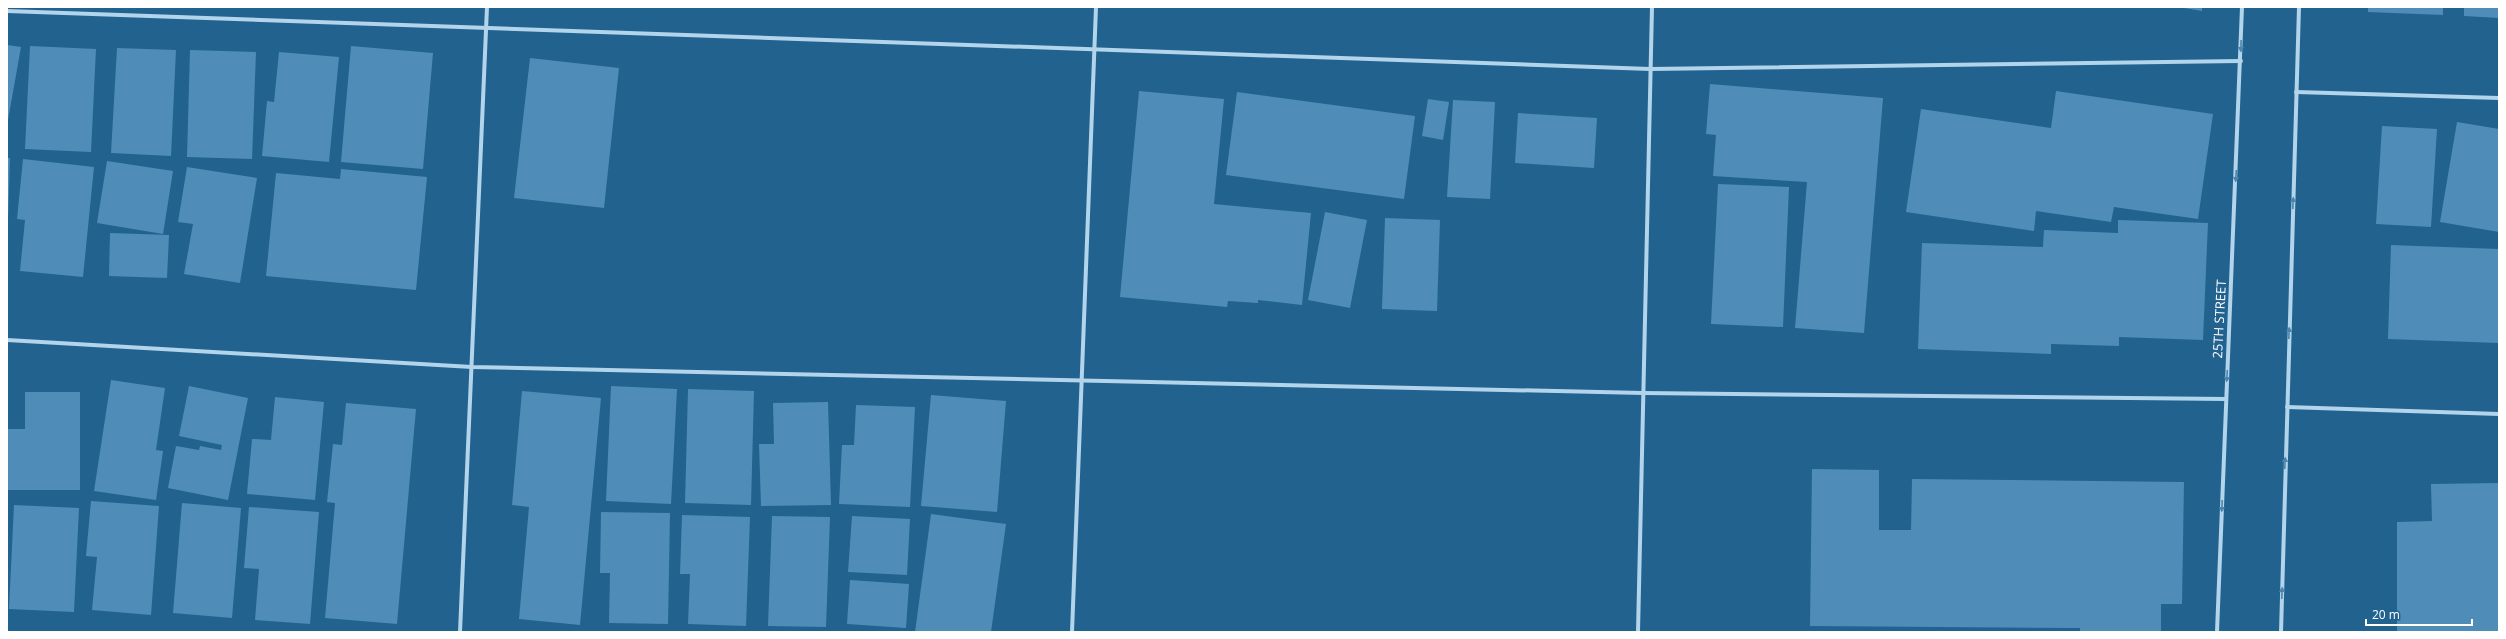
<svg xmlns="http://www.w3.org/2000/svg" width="2506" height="639" font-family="'Open Sans',sans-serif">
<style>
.building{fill:#4f8db8}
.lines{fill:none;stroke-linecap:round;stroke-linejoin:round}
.minor{stroke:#b2d5ec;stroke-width:4}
.oneway{fill:#4d84ab}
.labels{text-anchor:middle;stroke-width:4;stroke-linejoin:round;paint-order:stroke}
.street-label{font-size:13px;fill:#fff;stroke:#22628f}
</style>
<rect width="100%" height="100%" fill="#22628f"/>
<g class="building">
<path d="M2178 7H2202V11Z"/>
<path d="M2368 7H2443V15L2368 12Z"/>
<path d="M2464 7H2499V18L2464 16Z"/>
<path d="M7 45 21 47 8 120H7Z"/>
<path d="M30 46 96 49 91 152 25 149Z"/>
<path d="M351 46 433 53 423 169 341 162Z"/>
<path d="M117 48 176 50 171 156 111 153Z"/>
<path d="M190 50 256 52 252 159 187 157Z"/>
<path d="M279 52 339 57 329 162 262 156 267 101 274 102Z"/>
<path d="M530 58 619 68 604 208 514 198Z"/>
<path d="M1710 84 1883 98 1864 333 1795 328 1807 182 1713 176 1716 135 1706 134Z"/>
<path d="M1139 91 1224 99 1214 204 1311 213 1302 305 1258 300V303L1228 301 1227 307 1120 297Z"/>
<path d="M2056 91 2213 114 2198 219 2114 207 2111 222 2036 211 2034 231 1906 212 1921 109 2051 128Z"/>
<path d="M1237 92 1415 116 1404 199 1226 175Z"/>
<path d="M1428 99 1449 102 1443 140 1422 136Z"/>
<path d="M1453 100 1495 102 1490 199 1447 197Z"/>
<path d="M1518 113 1597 118 1594 168 1515 163Z"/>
<path d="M2457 122 2499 129V232L2440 222Z"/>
<path d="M2382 126 2437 129 2431 227 2376 224Z"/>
<path d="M7 158H10L8 220H7Z"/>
<path d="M23 159 94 167 83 277 20 271 25 220 17 219Z"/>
<path d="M107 161 173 171 163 234 97 223Z"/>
<path d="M187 167 257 178 240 283 184 274 193 224 178 222Z"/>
<path d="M341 169 427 177 416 290 266 276 276 173 340 179Z"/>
<path d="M1718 184 1789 187 1783 327 1711 324Z"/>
<path d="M1325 212 1367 220 1350 308 1308 300Z"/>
<path d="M1385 218 1440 220 1437 311 1382 309Z"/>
<path d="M2118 220 2208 223 2203 340 2119 337V346L2051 344V354L1918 349 1922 243 2043 247 2044 230 2118 233Z"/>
<path d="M110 233 169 235 167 278 109 276Z"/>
<path d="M2391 245 2499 249V343L2388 339Z"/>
<path d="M111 380 165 388 156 450 163 451 156 500 94 491Z"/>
<path d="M189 386 248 398 228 500 168 488 176 446 199 450 200 446 221 450 222 445 179 436Z"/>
<path d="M611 386 677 389 671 504 606 501Z"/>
<path d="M688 389 754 391 751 505 685 503Z"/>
<path d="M522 391 601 398 580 625 519 619 529 507 512 505Z"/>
<path d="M25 392H80V490H7V429H25Z"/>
<path d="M931 395 1006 401 997 512 921 506Z"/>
<path d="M275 397 324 402 315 500 247 494 252 439 271 440Z"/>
<path d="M828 402 831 505 761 506 759 444H774L773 403Z"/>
<path d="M346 403 416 409 397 624 325 618 335 503 327 502 333 444 342 445Z"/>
<path d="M856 405 915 407 910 507 839 504 842 445H854Z"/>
<path d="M1812 469 1879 470V530H1911L1912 479 2184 482 2182 604H2161V632H2080V628L1810 626Z"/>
<path d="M2499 483 2498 632H2397V522L2432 521 2431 484Z"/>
<path d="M91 501 159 506 151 615 92 610 97 557 86 556Z"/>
<path d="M182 503 241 508 232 618 173 613Z"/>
<path d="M14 505 79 508 74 612 9 609Z"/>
<path d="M249 507 319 512 310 624 255 620 259 569 244 568Z"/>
<path d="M601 512 670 513 668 624 609 623 610 573H600Z"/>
<path d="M931 514 1006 524 991 632H915Z"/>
<path d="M682 515 750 517 746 626 688 624 690 574H680Z"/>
<path d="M772 516 830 517 826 627 768 626Z"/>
<path d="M852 516 910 519 907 575 848 572Z"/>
<path d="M850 580 909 584 906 628 847 624Z"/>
</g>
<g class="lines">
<g class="minor">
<path d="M7 11 1650 69 2241 61"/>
<path d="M2296 92 2499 98"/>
<path d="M7 340 472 367 1643 393 2226 399"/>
<path d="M2287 407 2499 414"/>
<path d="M460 632 487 7"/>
<path d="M1072 632 1096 7"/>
<path d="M1638 632 1652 7"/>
<path d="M2217 632 2242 7"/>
<path d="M2281 632 2299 7"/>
</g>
</g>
<defs><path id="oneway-solid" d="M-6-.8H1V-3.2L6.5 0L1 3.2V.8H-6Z"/></defs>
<g class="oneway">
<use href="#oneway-solid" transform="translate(2241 46) rotate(91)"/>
<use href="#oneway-solid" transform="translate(2236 176) rotate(93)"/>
<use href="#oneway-solid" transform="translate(2293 203) rotate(-88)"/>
<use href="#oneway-solid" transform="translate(2289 333) rotate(-88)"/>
<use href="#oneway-solid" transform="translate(2227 376) rotate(93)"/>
<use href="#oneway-solid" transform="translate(2285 463) rotate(-88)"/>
<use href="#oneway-solid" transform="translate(2222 506) rotate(92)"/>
<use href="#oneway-solid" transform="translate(2282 593) rotate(-88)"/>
</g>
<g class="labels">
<g class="street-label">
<text transform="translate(2219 319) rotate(-87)" y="5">25TH STREET</text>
</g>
</g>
<rect width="2506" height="639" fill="none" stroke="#ffffff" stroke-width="16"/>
<path d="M2366 619v6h106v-6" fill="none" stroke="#ffffff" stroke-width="2"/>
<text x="2372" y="619" font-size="12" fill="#ffffff" stroke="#22628f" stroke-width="3" paint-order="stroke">20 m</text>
</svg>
